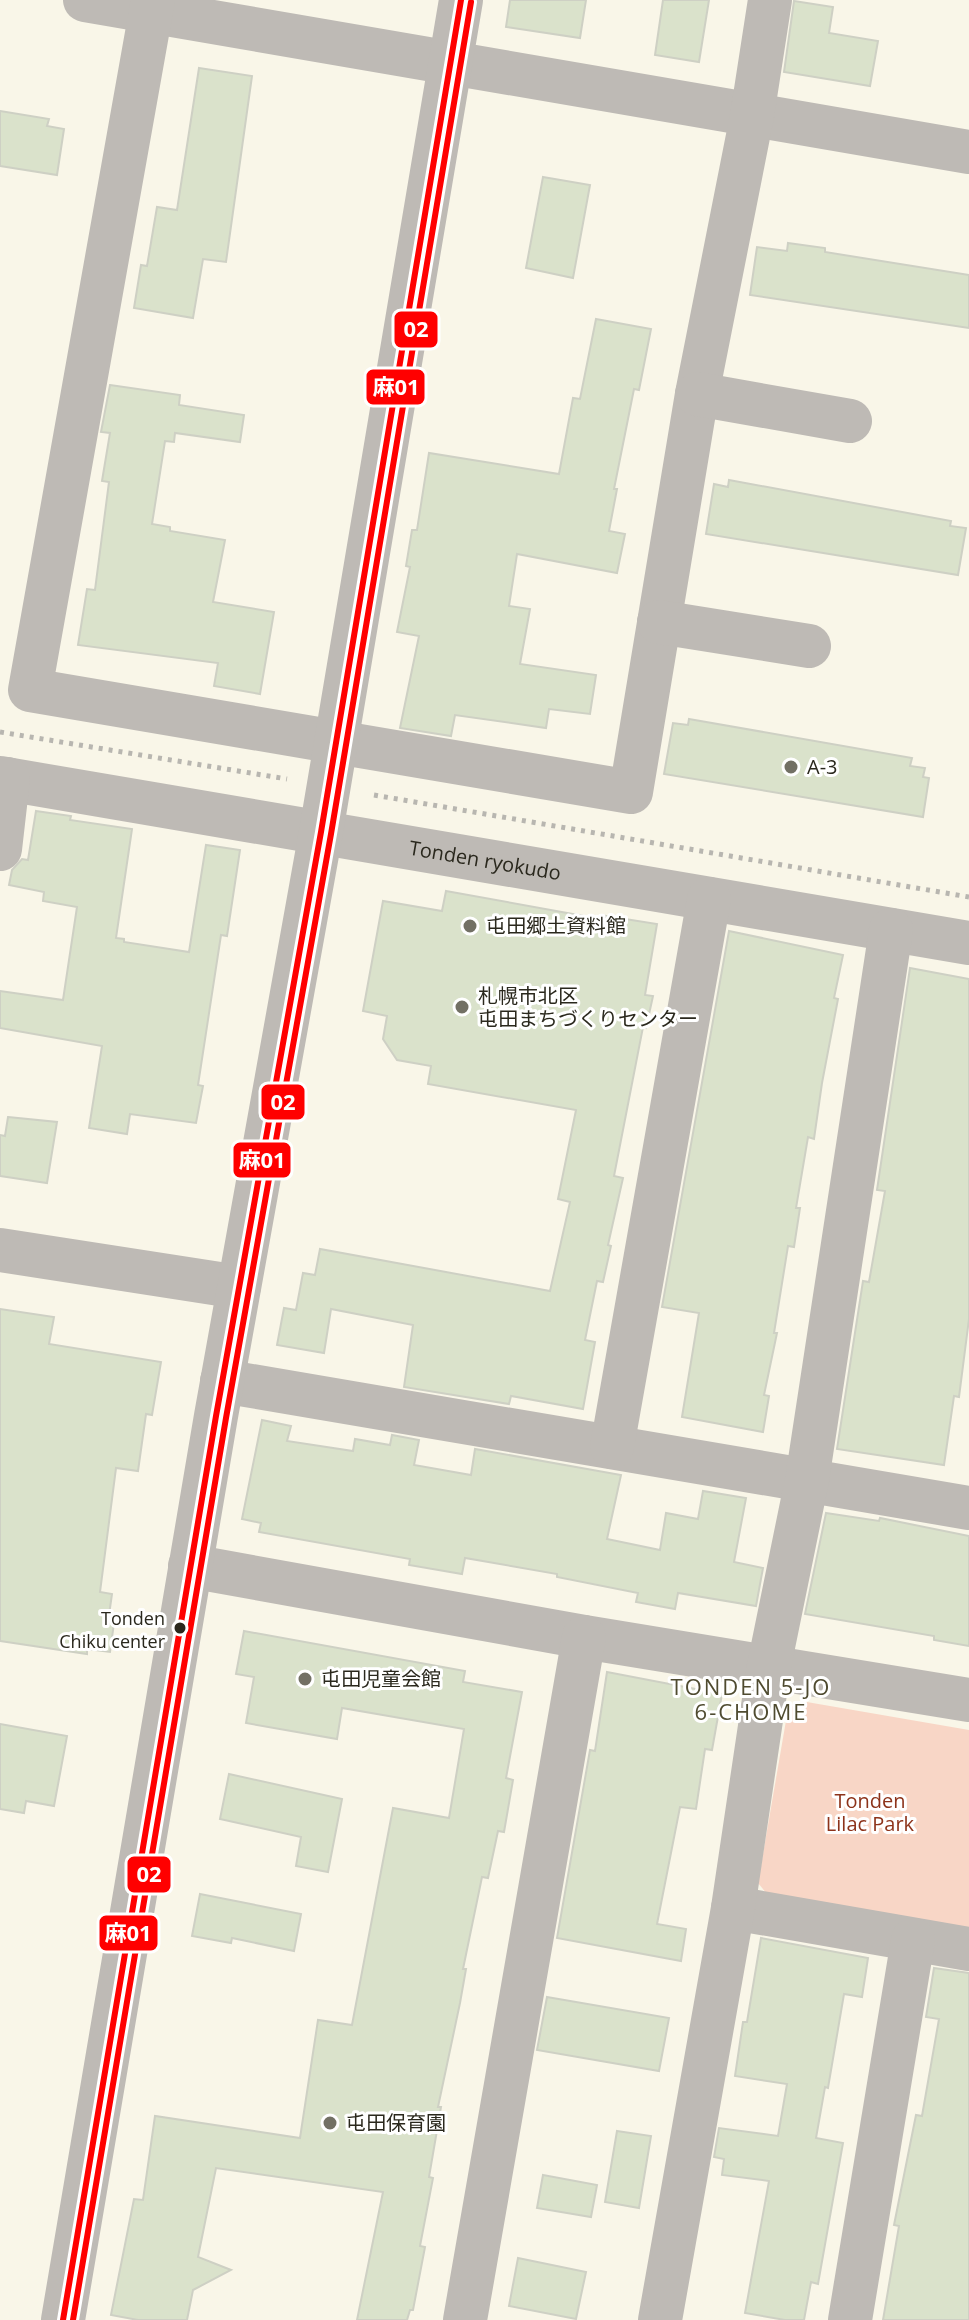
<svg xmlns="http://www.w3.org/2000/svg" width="969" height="2320" font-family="'Open Sans','Noto Sans JP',sans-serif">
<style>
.green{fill:#f8d6c6}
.building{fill:#dae2cb;stroke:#ced0c4;stroke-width:2}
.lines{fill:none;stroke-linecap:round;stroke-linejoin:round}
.path{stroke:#b8b6b0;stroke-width:5;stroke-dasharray:4 6;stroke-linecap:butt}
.minor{stroke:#bebab5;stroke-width:44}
.bus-1-casing{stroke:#fff;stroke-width:12}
.bus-2-casing{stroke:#fff;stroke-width:12}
.bus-1{stroke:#f00;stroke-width:6}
.bus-2{stroke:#f00;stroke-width:6}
.poi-dot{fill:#727064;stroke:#fff;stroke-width:3}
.bus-dot{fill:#2a281d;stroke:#fff;stroke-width:3}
.labels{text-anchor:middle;stroke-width:6;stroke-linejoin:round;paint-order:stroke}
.bus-label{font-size:18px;fill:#2a281d;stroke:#fff;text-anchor:end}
.poi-label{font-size:20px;fill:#2a281d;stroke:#fff;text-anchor:start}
.street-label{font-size:20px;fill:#2a281d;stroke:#fff}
.park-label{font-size:20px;fill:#8d331a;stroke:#fff}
.neighbourhood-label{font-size:22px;letter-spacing:2px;fill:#4f4b30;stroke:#fff}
.line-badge{stroke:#fff;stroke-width:3}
.badge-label{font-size:22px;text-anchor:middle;font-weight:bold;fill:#fff}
</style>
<rect width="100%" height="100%" fill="#f9f6e8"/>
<path class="green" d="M801 1701 969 1730V1929L767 1894 758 1883 788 1709Z"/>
<g class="building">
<path d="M510 0H586L580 38 506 27Z"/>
<path d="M663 0H709L699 62 655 55Z"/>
<path d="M794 1 833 7 829 33 878 41 870 86 784 72Z"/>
<path d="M199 68 252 76 226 262 203 259 193 318 134 308 141 265 147 266 157 207 177 210Z"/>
<path d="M0 111 49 119 47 126 64 129 57 175 0 166Z"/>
<path d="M543 177 590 185 573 278 526 268Z"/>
<path d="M788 243 825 248V252L969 275V328L750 295 757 247 787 251Z"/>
<path d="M596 319 651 329 639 390 634 389 614 489H617L609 531 625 534 617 573 517 554 509 606 530 609 520 664 596 675 590 714 549 709 546 728 455 715 451 736 400 728 419 636 397 632 410 567 406 566 412 530H417L429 453 559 474 573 398 580 399Z"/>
<path d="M110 385 180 395 179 405 244 415 240 442 175 433 174 442 165 441 152 524 170 527V531L225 540 213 602 274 612 260 694 214 686 218 663 78 645 87 589 95 590 109 482 102 481 110 433 101 432Z"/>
<path d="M729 480 951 521 950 526 966 528 958 575 706 534 714 484 728 487Z"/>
<path d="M689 719 912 758 910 766 925 768 923 777 929 778 923 817 664 774 673 723 688 725Z"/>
<path d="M36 811 71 816 70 820 132 829 116 938 124 939V942L189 952 206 845 240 850 227 936 221 935 198 1085 203 1086 196 1123 130 1114 127 1134 89 1128 102 1046 0 1028V991L63 1000 77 907 43 901 44 892 9 885 12 870 22 859 28 860Z"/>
<path d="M446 891 606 920V916L657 924 645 995 653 996 646 1028 643 1027 614 1176 623 1178 608 1245 611 1246 603 1282 597 1281 585 1340 595 1342 583 1409 511 1396 509 1404 404 1387 413 1325 331 1309 324 1353 277 1345 284 1308 296 1310 303 1273 315 1275 320 1249 550 1291 570 1202 558 1199 576 1110 428 1084 431 1066 397 1060 383 1039 387 1016 363 1011 383 901 442 911Z"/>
<path d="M729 931 843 955 834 998 838 999 822 1083 814 1139 808 1137 796 1208H800L794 1247 788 1246 774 1333H777L764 1395 769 1396 763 1432 682 1417 699 1313 662 1307Z"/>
<path d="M910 968 969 979V1319L959 1397 954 1396 944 1465 837 1449 863 1281 869 1282 885 1191 877 1190Z"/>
<path d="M8 1117 57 1122 47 1183 0 1176V1135L5 1136Z"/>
<path d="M0 1309 54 1317 49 1344 161 1362 152 1415 146 1414 138 1471 116 1468 100 1592 112 1594 108 1622 114 1623 110 1652 87 1649V1654L0 1641Z"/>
<path d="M262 1420 291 1426 287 1441 353 1451 355 1439 390 1445 392 1435 419 1440 414 1465 471 1475 475 1449 621 1475 607 1539 660 1550 666 1513 698 1519 703 1491 746 1498 734 1562 763 1568 756 1606 678 1593 675 1609 636 1602 638 1593 557 1577V1574L465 1558 462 1574 409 1565 410 1559 259 1532 261 1523 242 1519Z"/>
<path d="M826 1513 879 1521 880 1518 969 1536V1646L934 1640V1636L805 1614Z"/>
<path d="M244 1631 465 1671 463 1682 522 1692 506 1778 513 1780 504 1832 498 1831 488 1878 482 1877 463 1969H466L460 2003 438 2107H441L429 2177 433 2178 420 2246 425 2247 413 2310H410L407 2320H357L383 2192 216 2168 198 2257 231 2270 193 2290 187 2320H138L111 2315 134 2199 143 2200 155 2116 300 2138 318 2020 352 2025 393 1808 449 1818 464 1729 342 1708 337 1739 246 1723 254 1677 236 1674Z"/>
<path d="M607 1672 722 1694 712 1750 705 1749 696 1809 680 1807 657 1924 686 1929 681 1961 557 1938 590 1750 595 1751Z"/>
<path d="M0 1724 67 1736 54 1806 26 1801 24 1813 0 1809Z"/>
<path d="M229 1774 342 1799 328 1872 296 1866 301 1837 220 1819Z"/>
<path d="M200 1894 301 1914 294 1951 232 1938 231 1943 192 1936Z"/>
<path d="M761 1938 868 1958 862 1997 844 1994 828 2088 825 2087 816 2138 843 2143 818 2284 811 2282 804 2320H785L745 2313 769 2181 722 2175 724 2159 714 2157 719 2128 778 2136 787 2084 735 2076 743 2022H747Z"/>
<path d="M934 1968 969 1973V2320H883L899 2226 894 2225 916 2115 922 2116 939 2019 926 2017Z"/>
<path d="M547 1997 669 2018 659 2071 537 2050Z"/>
<path d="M617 2131 651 2136 639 2208 605 2202Z"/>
<path d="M543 2175 597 2185 591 2217 537 2208Z"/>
<path d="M518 2258 586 2272 576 2319 509 2306Z"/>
</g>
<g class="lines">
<g class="path">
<path d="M0 732 287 779"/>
<path d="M374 795 969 897"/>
</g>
<g class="minor">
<path d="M85 0 969 152"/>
<path d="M153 0 30 690 631 792 697 394 752 116 770 0"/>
<path d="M697 394 850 421"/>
<path d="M659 622 809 646"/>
<path id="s1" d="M0 778 969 943"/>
<path d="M0 849 8 779"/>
<path d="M0 1250 239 1287"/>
<path d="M222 1381 969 1508"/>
<path d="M612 1447 709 899"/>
<path d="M190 1566 584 1637 969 1700"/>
<path d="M733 1908 969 1949"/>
<path d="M63 2320 216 1416 321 832 461 0"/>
<path d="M465 2320 584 1637"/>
<path d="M660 2320 733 1908 769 1666 807 1480 891 930"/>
<path d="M850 2320 913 1940"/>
</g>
<g class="bus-1-casing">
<path id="bus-1" d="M63 2320 216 1416 321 832 461 0"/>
</g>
<g class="bus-2-casing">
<path id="bus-2" d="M73 2320 226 1418 331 834 471 2"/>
</g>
<use href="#bus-1" class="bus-1"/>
<use href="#bus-2" class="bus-2"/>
</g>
<g class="poi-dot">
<circle cx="791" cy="767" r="8"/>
<circle cx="470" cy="926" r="8"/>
<circle cx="462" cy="1007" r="8"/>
<circle cx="305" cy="1679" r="8"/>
<circle cx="330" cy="2123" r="8"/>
</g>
<circle class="bus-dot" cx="180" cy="1628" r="7"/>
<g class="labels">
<g class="bus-label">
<text x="165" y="1625">Tonden<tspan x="165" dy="23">Chiku center</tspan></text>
</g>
<g class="poi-label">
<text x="807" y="774">A-3</text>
<text x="486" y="933">屯田郷土資料館</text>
<text x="478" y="1003">札幌市北区<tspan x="478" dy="23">屯田まちづくりセンター</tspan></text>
<text x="321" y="1686">屯田児童会館</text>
<text x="346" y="2130">屯田保育園</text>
</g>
<g class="street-label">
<text dy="7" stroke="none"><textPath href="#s1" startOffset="492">Tonden ryokudo</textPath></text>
</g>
<g class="park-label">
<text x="870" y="1808">Tonden<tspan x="870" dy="23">Lilac Park</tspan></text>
</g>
<g class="neighbourhood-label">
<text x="751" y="1695">TONDEN 5-JO<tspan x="751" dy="25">6-CHOME</tspan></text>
</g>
</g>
<g class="line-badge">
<rect x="393" y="310" width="46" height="39" rx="8" fill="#f00"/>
<rect x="365" y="368" width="61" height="38" rx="8" fill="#f00"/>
<rect x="260" y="1083" width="46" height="38" rx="8" fill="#f00"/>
<rect x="232" y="1141" width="60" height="38" rx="8" fill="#f00"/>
<rect x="126" y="1855" width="46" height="39" rx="8" fill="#f00"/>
<rect x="98" y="1914" width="61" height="38" rx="8" fill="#f00"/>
</g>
<g class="badge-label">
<text x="416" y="337">02</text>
<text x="396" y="395">麻01</text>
<text x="283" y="1110">02</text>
<text x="262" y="1168">麻01</text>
<text x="149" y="1882">02</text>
<text x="128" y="1941">麻01</text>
</g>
</svg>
